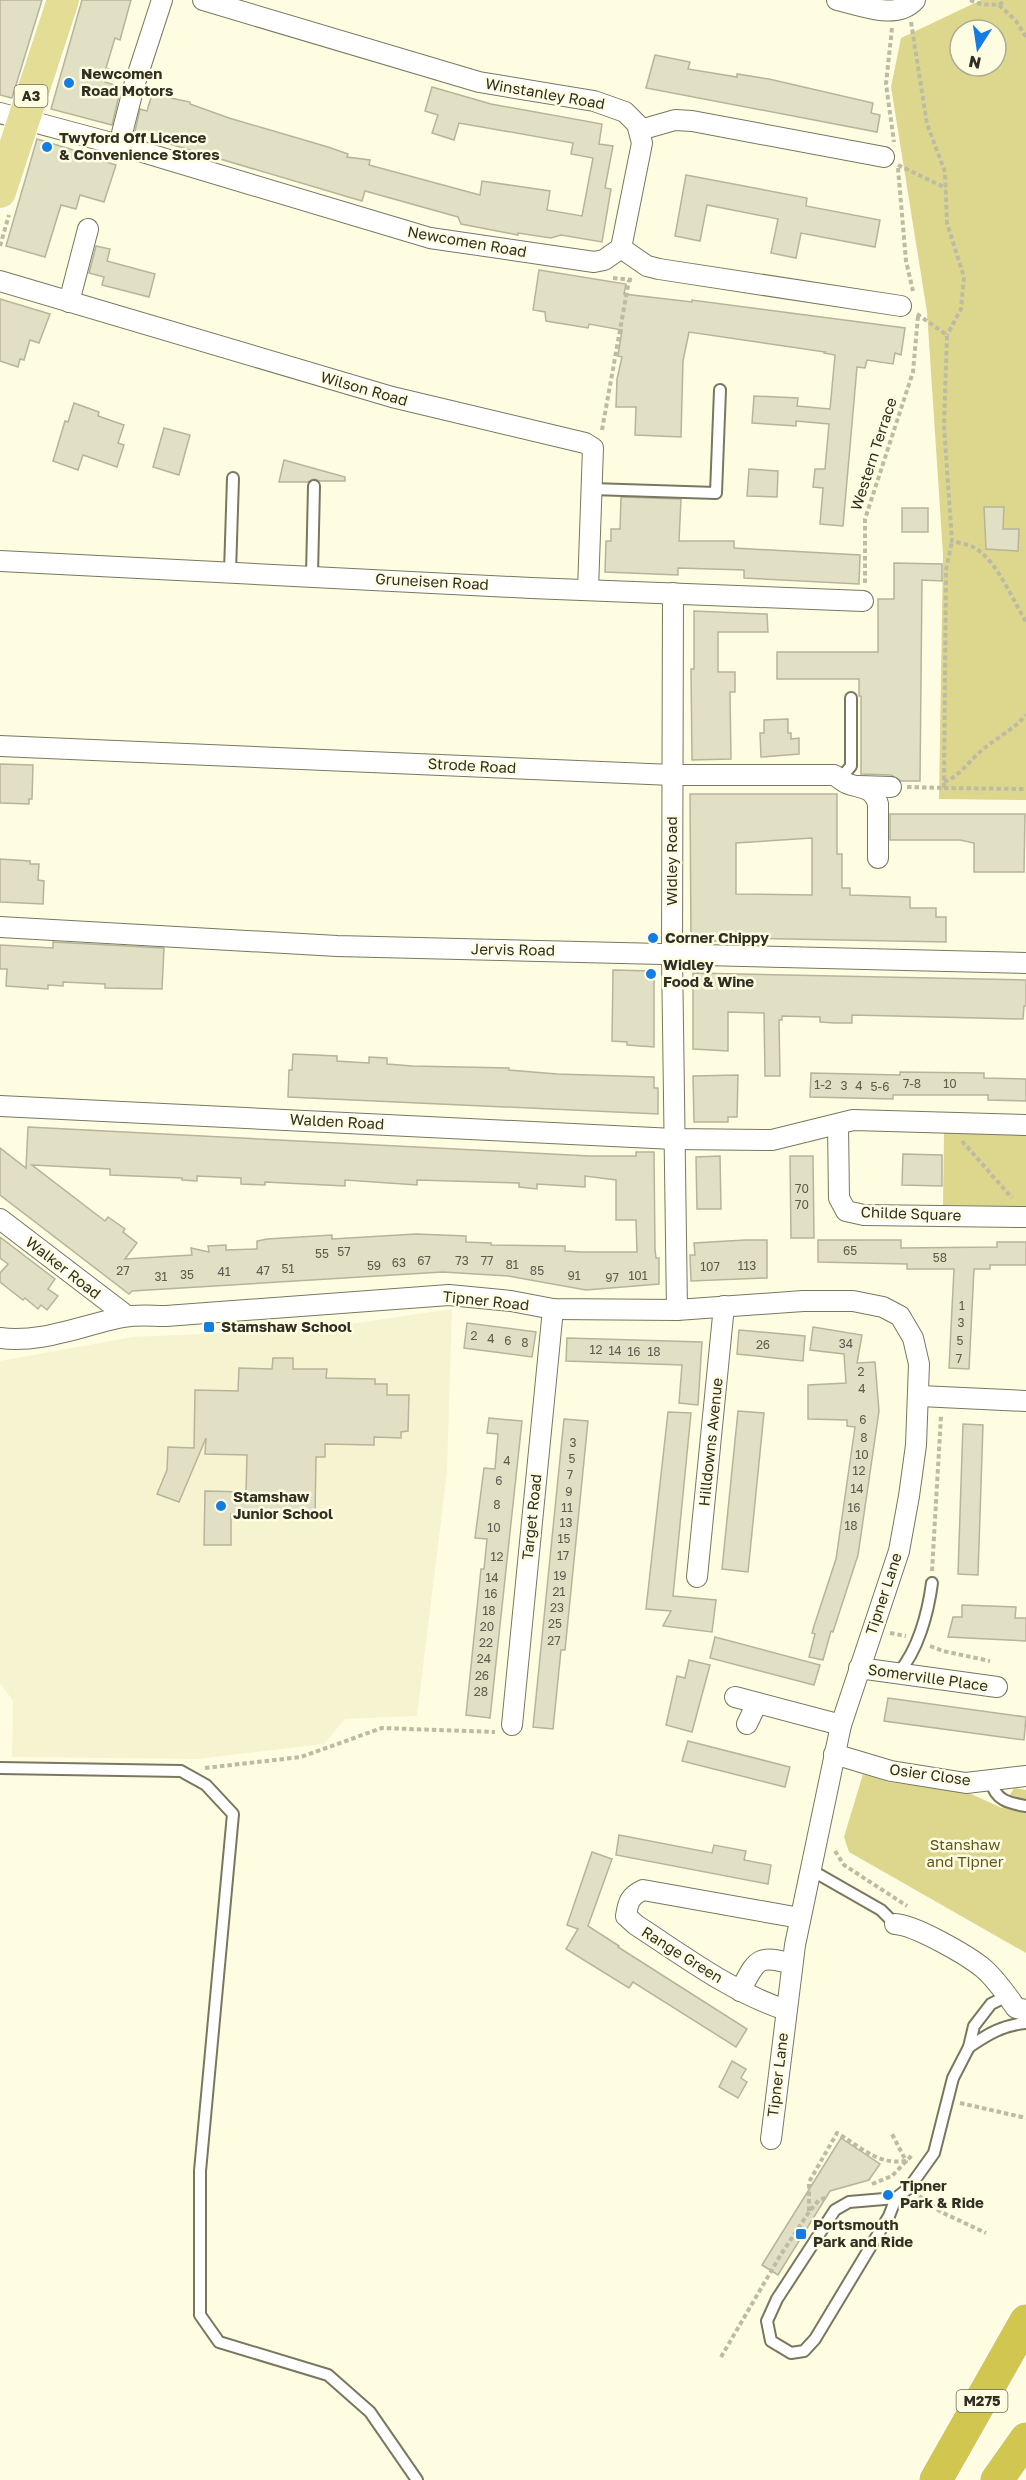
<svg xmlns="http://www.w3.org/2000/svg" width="1026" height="2480" font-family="'Golos Text',sans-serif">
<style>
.built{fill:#f6f4d0}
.green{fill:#ddd78d;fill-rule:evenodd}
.building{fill:#e1dfc4;stroke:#b6b49a;stroke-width:1.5;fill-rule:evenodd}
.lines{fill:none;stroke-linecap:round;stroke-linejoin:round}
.lane-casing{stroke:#79775f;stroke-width:14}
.street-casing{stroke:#79775f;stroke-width:22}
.primary-casing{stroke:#fff;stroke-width:34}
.highway-casing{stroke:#fff;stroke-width:36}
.path{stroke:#bcbba4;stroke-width:4;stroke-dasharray:4.5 3;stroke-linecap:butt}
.lane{stroke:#fff;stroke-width:10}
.street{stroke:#fff;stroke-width:20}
.primary{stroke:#e3dd95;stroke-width:32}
.highway{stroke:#d1c64f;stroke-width:33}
.poi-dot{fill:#147de5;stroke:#fffde1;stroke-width:2}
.labels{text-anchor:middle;stroke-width:5;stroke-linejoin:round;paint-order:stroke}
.number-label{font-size:12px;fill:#5c5b4c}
.shield{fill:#fffde1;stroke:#6e6d5d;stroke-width:1.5}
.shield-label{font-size:14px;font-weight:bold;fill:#302f24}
.poi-label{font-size:15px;font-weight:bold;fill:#302f24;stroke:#fffde1;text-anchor:start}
.street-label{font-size:15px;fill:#302f24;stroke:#fffde1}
.park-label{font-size:15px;fill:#5d571f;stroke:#fffde1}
</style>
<rect width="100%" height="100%" fill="#fffde1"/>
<path class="built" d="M452 1309 447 1472 417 1716 345 1719 324 1744 198 1759 12 1757 13 1701 0 1683V1361L132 1337 315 1329Z"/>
<g class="green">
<path d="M981 0H1026V800L939 799 943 554 927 312 891 87 901 38ZM960 30H996V66H960Z"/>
<path d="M944 1132 1026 1133V1207L943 1205Z"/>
<path d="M863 1774 889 1782 969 1793 1002 1808 1014 1788 1026 1790V1953L849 1852 844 1837Z"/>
</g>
<g class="building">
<path d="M0 0H42L12 98 0 95Z"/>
<path d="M82 0H131L120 40 115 38 106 68 109 69 105 82 121 87 112 125 51 109Z"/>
<path d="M655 55 690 62 688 69 737 77V74L769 79 873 103 871 113 880 115 877 132 646 88Z"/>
<path d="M432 87 491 104 602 124 599 144 613 146 605 188 611 189 602 242 561 235 551 238 518 233V235L461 224 458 217 365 191 362 201 193 151 136 134 135 131 140 109 147 111 152 94 190 102V104L229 118 328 147 348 154 347 157 370 160 369 165 480 195 482 181 550 191 547 210 582 216 593 158 571 154 573 143 459 123 454 140 432 133 438 115 425 111Z"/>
<path d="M37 139 97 157 96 159 116 165 104 202 80 195 76 209 61 205 45 257 6 246Z"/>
<path d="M686 175 807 198 806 206 880 220 875 247 801 233 796 258 771 253 778 219 707 205 700 241 675 236Z"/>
<path d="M96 246 110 249 107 261 155 274 149 297 102 285 104 277 89 273Z"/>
<path d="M539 270 626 284 624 294 692 302V300L905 328 901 355 895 353 893 364 867 360 865 368 857 367 843 526 820 524 823 488 813 487 815 469H825L829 424 796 421V426L752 423 754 396 798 398 797 406 830 409 835 355 824 353 825 352 689 332 683 361 681 437 635 435 636 407H616L617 379 622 357 618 356 622 330 589 324 588 328 546 321 545 312 533 310Z"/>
<path d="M0 299 50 314 39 343 30 340 24 360 20 359 18 367 0 361Z"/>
<path d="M74 403 99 412 98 416 124 425 118 443 124 445 117 467 83 455 78 470 53 461 65 421 68 422Z"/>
<path d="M164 428 190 435 179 475 153 467Z"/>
<path d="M284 460 345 477V481H320L314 479 308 482H279Z"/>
<path d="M749 469 778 471 777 497 747 496Z"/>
<path d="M621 497 681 499 679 541H734V548L860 555 859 584 744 578V570L678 568V575L605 572 606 541H611V529H620Z"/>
<path d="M984 507H1004L1003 529H1019L1018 551 986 549Z"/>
<rect x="902" y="508" width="26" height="24"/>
<path d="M894 563 942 564V581L922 580 920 781H901L891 775 861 774V696H859V679H777V652H878V599H894Z"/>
<path d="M694 611 767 614 768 632H718V672H735V692H730L731 759 692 760 691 669H694Z"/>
<path d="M788 719V733H791V739L799 738V754L761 757 760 733H764V720Z"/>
<path d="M0 764 33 765 32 799H29V804L0 803Z"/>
<path d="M690 794H837V854H842V888H850V895L910 897V908H936V917H946V942L730 938V941H691ZM812 838V895L736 894V843Z"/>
<path d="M890 814H1025L1024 872H974V843L960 840H890Z"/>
<path d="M0 859 30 861V864H39L38 880 44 881 43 904 0 902Z"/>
<path d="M53 942 164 948 162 989 105 988V984L63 982V986L48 985V989L6 986 7 969H0V945L53 948Z"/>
<path d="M613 970 654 971V1047L627 1045V1042L612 1041Z"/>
<path d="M693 973 1026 980V1006H1024L1023 1019 852 1015V1023H835L820 1022V1017L782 1016V1020H779L780 1076H765L764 1013 728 1012V1051L693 1049Z"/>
<path d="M293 1054 337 1056V1061L352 1062 369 1063V1057L387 1058V1064L412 1066 509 1068V1070L557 1074 654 1077V1088H658V1114L288 1097 289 1070H292Z"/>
<path d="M900 1072 984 1073V1078L1026 1079V1101L988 1100V1095H893V1099L810 1097 811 1073 900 1075Z"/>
<path d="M738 1075 737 1117H728V1122H694L693 1076Z"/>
<path d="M28 1127 590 1156H636V1152H654L655 1249 656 1258H659V1284L586 1290 508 1276 443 1272 132 1291 129 1294 0 1195V1148L26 1168ZM32 1165 110 1169V1175L182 1178V1180L197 1181V1176L241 1178V1184L265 1185V1182L345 1186V1180L417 1185V1180L519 1183V1187L537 1189V1184L585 1187V1176L616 1180V1220H636L637 1252H581L565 1251V1246L491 1245V1243L466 1242V1236L416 1234 332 1239V1235L267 1239 257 1241V1249L226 1250V1245L208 1246 209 1252 191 1248 192 1255 125 1259 137 1243 123 1232 125 1229 108 1217 105 1221Z"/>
<path d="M903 1154 942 1155V1186L902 1185Z"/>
<path d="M720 1156 721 1209H697L696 1157Z"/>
<path d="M790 1156H813L814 1238H791Z"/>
<path d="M0 1237 55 1279 48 1289 58 1296 47 1310 41 1305 38 1309 25 1298 23 1300 0 1282V1273L8 1264 0 1258Z"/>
<path d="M745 1240H767V1278L691 1281 690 1255H695L694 1243Z"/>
<path d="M818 1240H901V1248L997 1247V1242H1026V1265H990V1269H974L969 1369 949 1368 954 1269H907V1264L818 1262Z"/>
<path d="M467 1323 536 1332 532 1357 464 1348Z"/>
<path d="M813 1327 862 1335 857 1363 875 1362 879 1411 858 1555 833 1632 831 1631 823 1660 809 1657 815 1634 812 1633 814 1626 836 1559 855 1427 847 1426V1420L808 1419V1385L846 1383 844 1354 810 1350Z"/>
<path d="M739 1330 805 1336 803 1361 737 1354Z"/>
<path d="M567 1338 702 1342 698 1405 679 1403 682 1365 566 1361Z"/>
<path d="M273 1358H293V1369H327L326 1378 375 1379V1384H387V1395H409L408 1431 401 1432V1438L374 1437V1445L325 1444V1457H316L315 1515 231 1514V1545H204L205 1491 246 1492 247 1455 205 1454 206 1438 179 1502 157 1494 167 1470 168 1447 194 1448 195 1390 238 1391 239 1368 272 1369Z"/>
<path d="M738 1411 764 1413 748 1572 722 1569Z"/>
<path d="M668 1412 691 1413 673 1596 716 1600 712 1632 663 1626 671 1611 646 1609Z"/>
<path d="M489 1418 522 1421 490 1718 466 1715 481 1569H484L487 1539 475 1538 478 1515 484 1468 495 1469 498 1434 487 1433Z"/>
<path d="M564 1419 588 1421 565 1650H561L553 1729 533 1727Z"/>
<path d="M963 1424 983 1425 978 1575 958 1574Z"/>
<path d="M962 1605 1016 1607 1015 1618H1026V1641L948 1637 953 1617H962Z"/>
<path d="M715 1637 820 1665 814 1685 710 1658Z"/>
<path d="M689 1660 710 1665 692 1732 666 1725 677 1676 685 1678Z"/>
<path d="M888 1698 1026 1717 1024 1740 884 1721Z"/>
<path d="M688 1741 790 1767 785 1787 682 1761Z"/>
<path d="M619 1835 712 1853 714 1845 746 1851 744 1860 771 1865 768 1884 616 1855Z"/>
<path d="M592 1852 612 1859 588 1926 619 1946 618 1947 747 2029 736 2047 633 1982 629 1988 566 1949 578 1929 567 1925Z"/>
<path d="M732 2061 746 2069 741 2078 747 2082 738 2098 719 2087Z"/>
<path d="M841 2138 880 2164 869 2180 830 2191 778 2275 762 2265Z"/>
</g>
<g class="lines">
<g class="lane-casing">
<g id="lane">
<path d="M592 489 716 493 720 390"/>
<path d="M230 572 233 478"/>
<path d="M312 575 314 486"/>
<path d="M840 779 851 766V698"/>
<path d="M898 1673C918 1651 928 1613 932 1583"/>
<path d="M0 1768 181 1771 206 1785 233 1814 200 2171V2315L219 2342 328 2375 370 2412 417 2480"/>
<path d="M991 1781C995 1800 1008 1803 1026 1806"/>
<path d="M811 1870 881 1910 895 1924"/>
<path d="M969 2047C988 2034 1003 2025 1026 2023"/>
<path d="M896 2198 849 2202 835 2210 777 2299 767 2321 771 2341 791 2353 804 2351 815 2339 889 2216 896 2198 909 2188 934 2153 953 2078 969 2047 974 2026 991 2004 1007 1996"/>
</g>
</g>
<g class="street-casing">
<g id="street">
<path d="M837 0C861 5 896 21 915 0"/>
<path d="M0 113 119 145 430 238 594 262 604 260 621 248 642 143 637 124 625 112 594 101 479 82 203 0"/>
<path d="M640 130 675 120 692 121 884 157"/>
<path d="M119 145 134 86 162 0"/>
<path d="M621 248 647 266 659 269 901 306"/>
<path d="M0 281 392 397 585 443 593 448 588 590"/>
<path d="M69 302 88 229"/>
<path d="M0 561 531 588 863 601"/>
<path d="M673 593 672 955 677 1310"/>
<path d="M0 746 672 775H834C838 777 842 781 846 783 861 789 873 786 878 804V858"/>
<path d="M859 786 891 787"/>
<path d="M0 927 337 946 1026 963"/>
<path d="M0 1106 674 1139 772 1140 853 1120 1026 1125"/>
<path d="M838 1125 839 1198 846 1211 864 1215 1026 1217"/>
<path d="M0 1219 127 1316"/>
<path d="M0 1338C41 1344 85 1324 124 1317 138 1314 153 1316 166 1316L449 1295 511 1301 553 1309 677 1310 803 1301H853L883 1307 900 1316 913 1338 919 1364 916 1445 909 1496 899 1551 841 1725 795 1945 771 2139"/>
<path d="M920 1396 1026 1401"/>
<path d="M697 1577 724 1306"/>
<path d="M859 1668 997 1687"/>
<path d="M735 1697 841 1725"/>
<path d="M747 1724 757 1703"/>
<path d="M512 1725 553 1309"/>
<path d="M834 1754 891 1771 966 1783 1026 1776"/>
<path d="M895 1924C915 1925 967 1955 983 1968 996 1979 1006 1994 1016 2008L1026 2010"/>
<path d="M740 1991C757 1960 756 1954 792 1964"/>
<path d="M786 2010C731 1992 684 1956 636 1925L626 1916C628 1902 630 1896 643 1890L800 1918"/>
</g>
</g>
<g class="primary-casing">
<path id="primary" d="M0 192 63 0"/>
</g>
<g class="highway-casing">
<g id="highway">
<path d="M936 2480 1026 2321"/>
<path d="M997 2480 1026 2439"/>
</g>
</g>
<g class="path">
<path d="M970 0 981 4 999 5 1005 0"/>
<path d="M999 5 1016 21 1026 37"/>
<path d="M911 22 927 124 945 172 947 223 964 277 961 309 947 335"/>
<path d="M892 28 886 84 894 142"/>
<path d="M898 165 946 188"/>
<path d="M898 168 906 261 913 291"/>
<path d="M0 246 9 215"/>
<path d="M613 278 632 280"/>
<path d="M917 314 947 335 944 426 952 541C959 543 968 544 975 548 996 560 1013 600 1026 622"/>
<path d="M602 430 629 280"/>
<path d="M865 583V519L913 372 918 316"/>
<path d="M944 782C959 777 969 761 981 751 996 738 1013 730 1026 715"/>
<path d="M907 787 944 788 946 570 952 541"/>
<path d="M944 788 1026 789"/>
<path d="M962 1141 1012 1198"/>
<path d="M932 1571 941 1416"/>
<path d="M890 1633 906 1636"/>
<path d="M930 1646 943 1651 990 1661"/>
<path d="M205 1768 301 1757 382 1728 495 1732"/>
<path d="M835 1851 844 1865 907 1906"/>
<path d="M960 2103 1026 2118"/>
<path d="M872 2184 892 2176 913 2154"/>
<path d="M919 2196 941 2212 986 2233"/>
<path d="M809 2211V2182L837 2133C861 2147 877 2165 906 2161L892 2134"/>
<path d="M721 2357 780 2256 809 2212 819 2200 827 2197"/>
</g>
<use href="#lane" class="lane"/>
<use href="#street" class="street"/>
<use href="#primary" class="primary"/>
<use href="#highway" class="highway"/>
</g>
<g class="poi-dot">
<circle cx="69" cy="83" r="6"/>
<circle cx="47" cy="147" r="6"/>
<circle cx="653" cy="938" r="6"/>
<circle cx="651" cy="974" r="6"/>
<rect x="203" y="1321" width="12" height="12" rx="3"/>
<circle cx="221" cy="1506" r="6"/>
<circle cx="888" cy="2195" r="6"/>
<rect x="795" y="2228" width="12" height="12" rx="3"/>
</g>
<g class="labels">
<g class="number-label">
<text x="912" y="1088">7-8</text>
<text x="950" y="1088">10</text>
<text x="823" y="1089">1-2</text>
<text x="844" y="1090">3</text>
<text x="859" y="1090">4</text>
<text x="880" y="1091">5-6</text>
<text x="802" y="1193">70</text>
<text x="802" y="1209">70</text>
<text x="850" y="1255">65</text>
<text x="344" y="1256">57</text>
<text x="322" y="1258">55</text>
<text x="940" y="1262">58</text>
<text x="424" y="1265">67</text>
<text x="462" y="1265">73</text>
<text x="487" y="1265">77</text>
<text x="399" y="1267">63</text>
<text x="512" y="1269">81</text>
<text x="374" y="1270">59</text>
<text x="747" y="1270">113</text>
<text x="710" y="1271">107</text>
<text x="288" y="1273">51</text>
<text x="123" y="1275">27</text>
<text x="263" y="1275">47</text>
<text x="537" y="1275">85</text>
<text x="224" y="1276">41</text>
<text x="187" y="1279">35</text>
<text x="574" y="1280">91</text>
<text x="638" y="1280">101</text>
<text x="161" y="1281">31</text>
<text x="612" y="1282">97</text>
<text x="962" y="1310">1</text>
<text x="961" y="1327">3</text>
<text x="474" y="1340">2</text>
<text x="491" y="1343">4</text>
<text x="508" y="1345">6</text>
<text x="960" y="1345">5</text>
<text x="525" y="1347">8</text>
<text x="846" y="1348">34</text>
<text x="763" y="1349">26</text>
<text x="596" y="1354">12</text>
<text x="615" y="1355">14</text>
<text x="634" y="1356">16</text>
<text x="654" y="1356">18</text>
<text x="959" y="1363">7</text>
<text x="861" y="1376">2</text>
<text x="862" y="1393">4</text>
<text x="863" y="1424">6</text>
<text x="864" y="1442">8</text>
<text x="573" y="1447">3</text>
<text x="862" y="1459">10</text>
<text x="572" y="1463">5</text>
<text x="507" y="1465">4</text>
<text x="859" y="1475">12</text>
<text x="570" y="1479">7</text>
<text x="499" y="1485">6</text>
<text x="857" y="1493">14</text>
<text x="569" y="1496">9</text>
<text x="497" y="1509">8</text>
<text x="567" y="1512">11</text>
<text x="854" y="1512">16</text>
<text x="566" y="1527">13</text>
<text x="851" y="1530">18</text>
<text x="494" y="1532">10</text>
<text x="564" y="1543">15</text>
<text x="563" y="1560">17</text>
<text x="497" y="1561">12</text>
<text x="560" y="1580">19</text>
<text x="492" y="1582">14</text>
<text x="559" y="1596">21</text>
<text x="491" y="1598">16</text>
<text x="557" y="1612">23</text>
<text x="489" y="1615">18</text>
<text x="555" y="1628">25</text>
<text x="487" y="1631">20</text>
<text x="554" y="1645">27</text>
<text x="486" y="1647">22</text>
<text x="484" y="1663">24</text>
<text x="482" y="1680">26</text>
<text x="481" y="1696">28</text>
</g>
<g class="shield">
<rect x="14.5" y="85" width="33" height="22" rx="4.5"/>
<rect x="956.5" y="2390" width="51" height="22" rx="4.5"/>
</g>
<g class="shield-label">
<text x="31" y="101">A3</text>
<text x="982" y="2406">M275</text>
</g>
<g class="poi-label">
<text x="81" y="79">Newcomen<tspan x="81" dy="17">Road Motors</tspan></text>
<text x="59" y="143">Twyford Off Licence<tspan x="59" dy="17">&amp; Convenience Stores</tspan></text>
<text x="665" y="943">Corner Chippy</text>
<text x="663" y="970">Widley<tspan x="663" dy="17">Food &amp; Wine</tspan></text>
<text x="221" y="1332">Stamshaw School</text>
<text x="233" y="1502">Stamshaw<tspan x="233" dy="17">Junior School</tspan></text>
<text x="900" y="2191">Tipner<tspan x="900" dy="17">Park &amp; Ride</tspan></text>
<text x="813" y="2230">Portsmouth<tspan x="813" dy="17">Park and Ride</tspan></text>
</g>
<g class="street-label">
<text transform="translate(545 94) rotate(10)" y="5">Winstanley Road</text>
<text transform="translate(467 242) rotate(10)" y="5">Newcomen Road</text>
<text transform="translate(364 389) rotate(16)" y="5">Wilson Road</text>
<text transform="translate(874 454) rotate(-72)" y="5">Western Terrace</text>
<text transform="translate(432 582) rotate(3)" y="5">Gruneisen Road</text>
<text transform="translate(472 766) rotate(3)" y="5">Strode Road</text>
<text transform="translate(672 861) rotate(-90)" y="5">Widley Road</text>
<text transform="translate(513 950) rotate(1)" y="5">Jervis Road</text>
<text transform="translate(337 1122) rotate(3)" y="5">Walden Road</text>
<text transform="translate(911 1214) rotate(2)" y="5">Childe Square</text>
<text transform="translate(63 1268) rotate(38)" y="5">Walker Road</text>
<text transform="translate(486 1301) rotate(6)" y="5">Tipner Road</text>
<text transform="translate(711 1442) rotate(-84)" y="5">Hilldowns Avenue</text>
<text transform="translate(532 1517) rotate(-84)" y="5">Target Road</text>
<text transform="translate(884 1594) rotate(-72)" y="5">Tipner Lane</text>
<text transform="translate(928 1678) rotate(8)" y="5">Somerville Place</text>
<text transform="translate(930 1775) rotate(8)" y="5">Osier Close</text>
<text transform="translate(682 1955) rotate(32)" y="5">Range Green</text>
<text transform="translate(778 2075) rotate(-83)" y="5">Tipner Lane</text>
</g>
<g class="park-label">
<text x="965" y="1850">Stanshaw<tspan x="965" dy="17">and Tipner</tspan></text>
</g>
</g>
<g transform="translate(978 48) rotate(192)"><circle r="28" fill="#fffde1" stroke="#acab95" stroke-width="1.5"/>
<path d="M0-4.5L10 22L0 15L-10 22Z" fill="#147de5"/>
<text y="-9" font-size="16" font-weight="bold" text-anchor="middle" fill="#302f24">N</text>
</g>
</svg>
